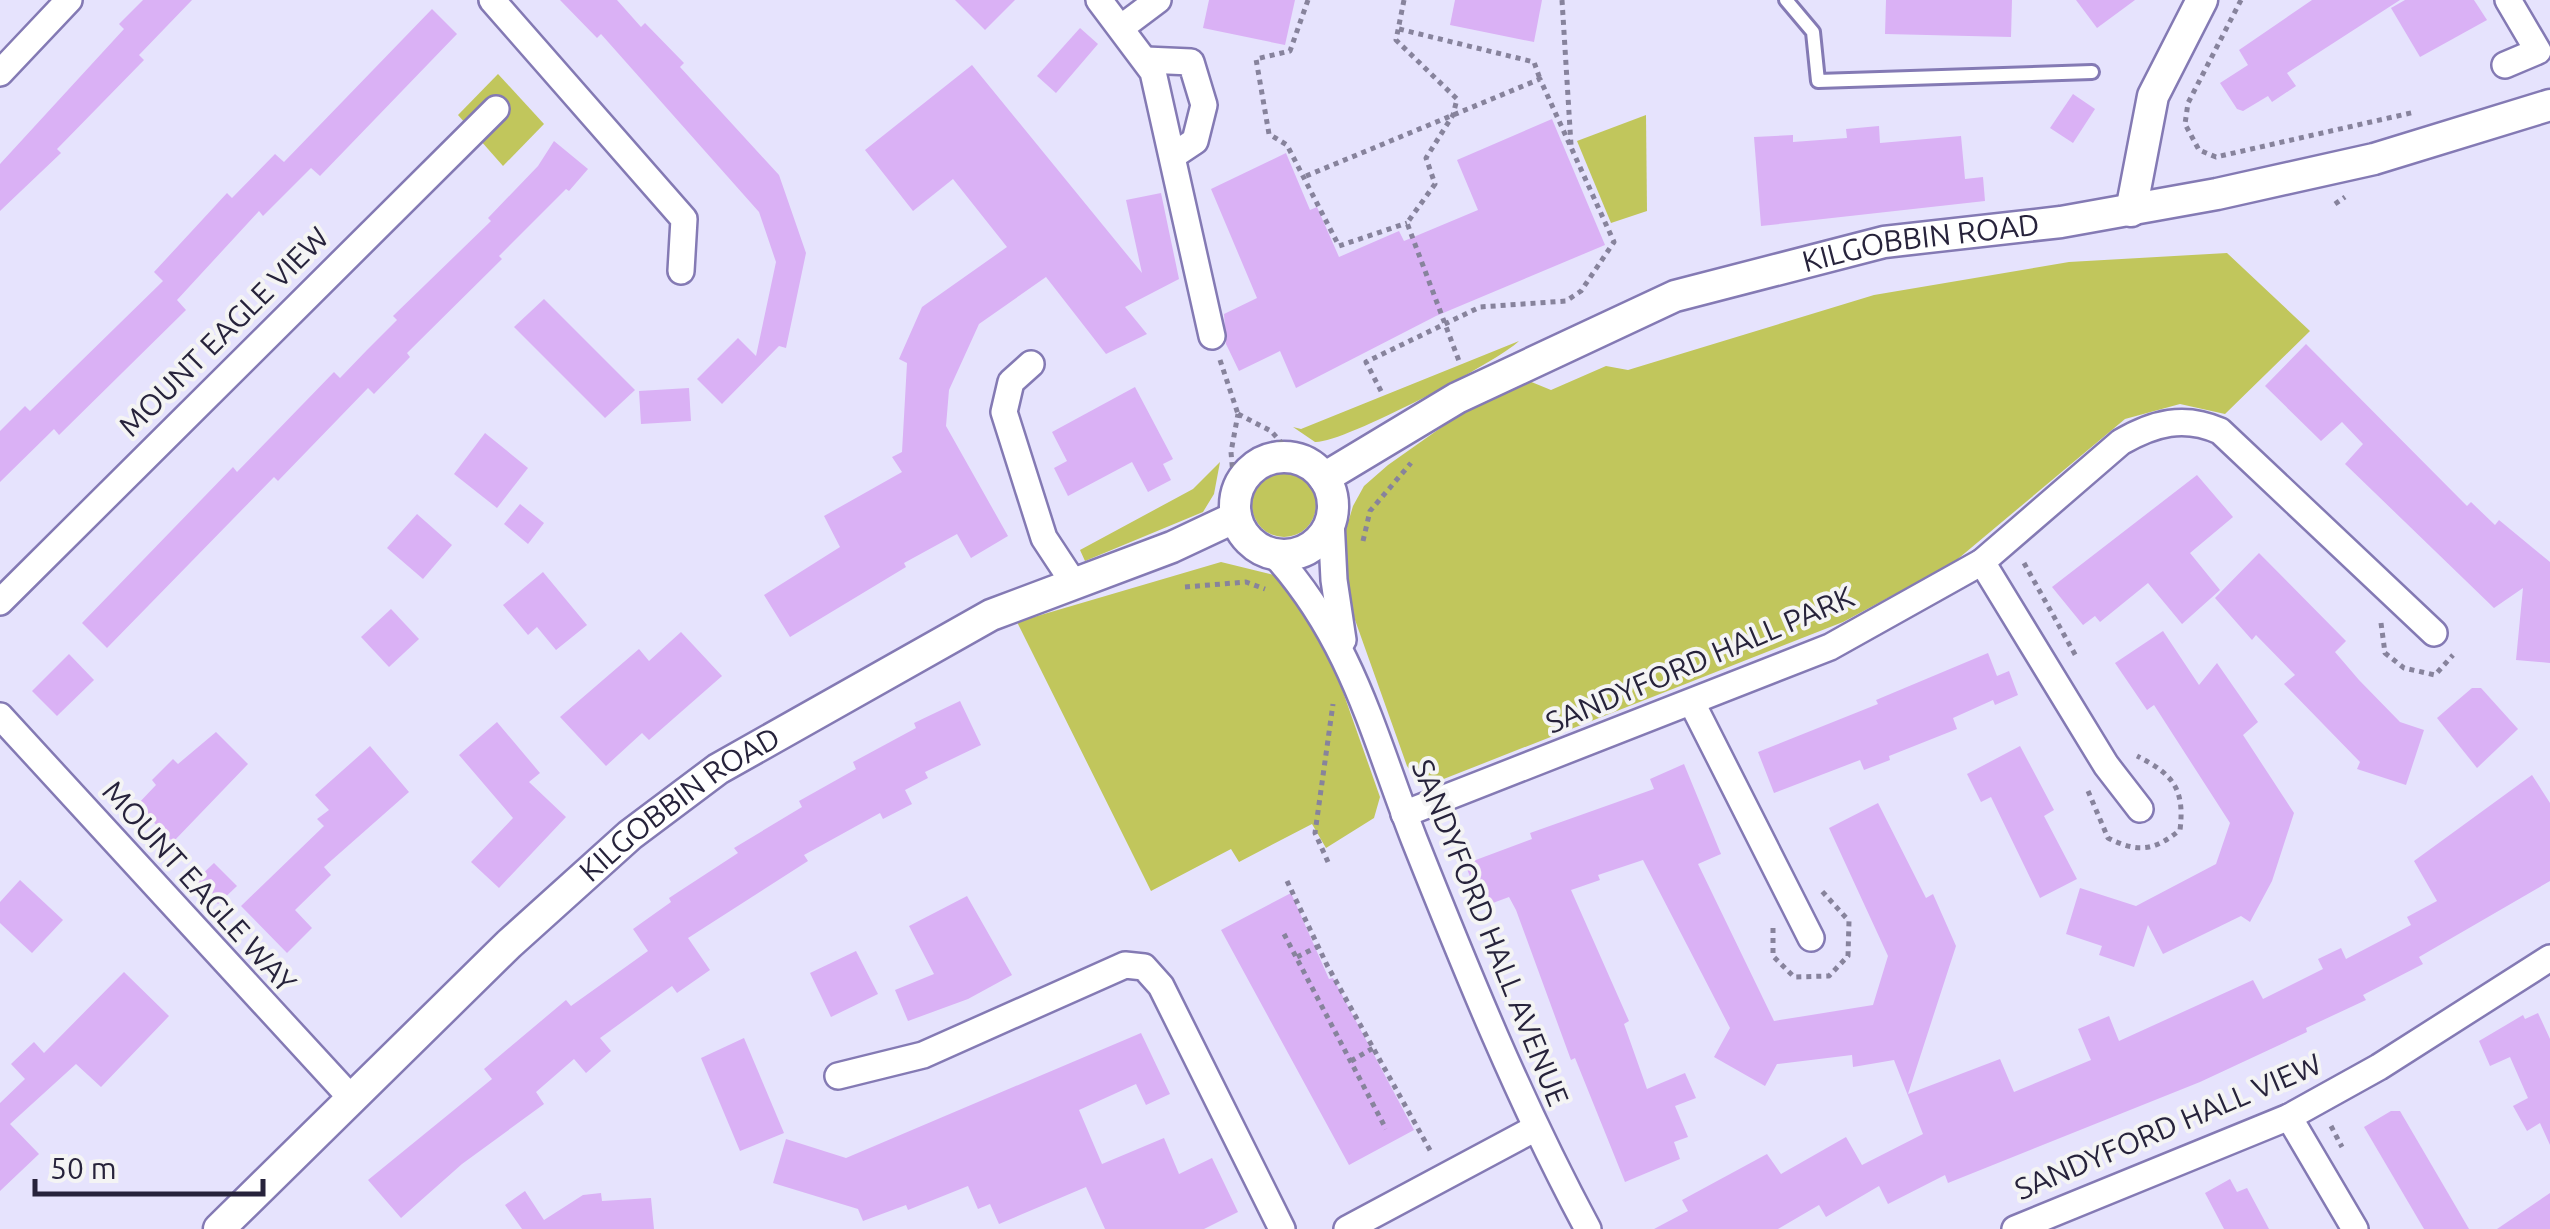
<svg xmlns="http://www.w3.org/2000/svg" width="2550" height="1229" font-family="Ubuntu,sans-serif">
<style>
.green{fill:#c1c65c}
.building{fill:#dab1f5}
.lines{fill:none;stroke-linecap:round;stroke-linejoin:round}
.service-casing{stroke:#847ab4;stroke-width:18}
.minor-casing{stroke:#847ab4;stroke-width:30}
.tertiary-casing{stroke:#847ab4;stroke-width:35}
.path{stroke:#87839c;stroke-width:5;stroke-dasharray:5 5;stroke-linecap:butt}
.service{stroke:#fff;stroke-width:12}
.minor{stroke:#fff;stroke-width:25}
.tertiary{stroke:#fff;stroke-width:30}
.labels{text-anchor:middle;stroke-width:8;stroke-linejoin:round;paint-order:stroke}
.street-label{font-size:30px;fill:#27233b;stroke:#f4f4f4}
</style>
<rect width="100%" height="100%" fill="#e6e3fd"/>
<g class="green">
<path d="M498 74 544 124 503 166 458 115Z"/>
<path d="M1646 115 1647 211 1611 223 1577 141Z"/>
<path d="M2227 253 2310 331 2225 414 2180 404 2125 419 1953 563 1843 622 1436 782 1416 778 1407 766 1344 589 1342 543 1353 506 1364 486 1388 465 1466 410 1529 381 1551 390 1606 366 1628 370 1874 295 2069 262Z"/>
<path d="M1519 341C1499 361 1342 444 1315 442L1293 427 1301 429Z"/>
<path d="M1220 462 1214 494 1203 512 1085 561 1080 550 1193 489Z"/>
<circle cx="1284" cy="505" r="32"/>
<path d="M1221 562 1282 577 1330 655 1380 797 1374 818 1326 848 1312 824 1239 862 1231 849 1151 891 1017 622Z"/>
</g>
<g class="building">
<path d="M143 0H192L139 55 144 60 57 149 61 153 0 211V164L124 29 119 24Z"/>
<path d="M560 0H617L641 27 645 23 684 63 680 67 779 175 806 253 786 348 779 346 722 404 697 379 738 338 756 356 776 262 759 212 601 34 597 38Z"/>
<path d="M955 0H1015L985 30Z"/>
<path d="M1209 0H1295L1285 45 1203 28Z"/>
<path d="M1455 0H1542L1534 42 1450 25Z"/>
<path d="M1886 0H2012L2011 37 1885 34Z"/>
<path d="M2076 0H2135L2097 28Z"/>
<path d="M2312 0H2400L2287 73 2296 86 2272 102 2268 96 2243 111 2237 109 2220 83 2248 65 2239 50Z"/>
<path d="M2405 0H2474L2487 20 2420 57 2391 8Z"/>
<path d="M432 9 457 34 320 176 311 168 263 216 259 211 177 300 186 310 59 435 54 429 0 482V431L25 406 30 411 163 281 154 272 227 193 232 198 275 154 284 162Z"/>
<path d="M1080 28 1098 44 1056 93 1037 76Z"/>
<path d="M972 65 1142 273 1126 200 1161 193 1179 279 1125 307 1147 334 1106 354 1046 277 979 324 949 390 946 426 1008 536 971 558 957 534 904 563 906 567 790 637 764 595 840 547 824 516 902 472 892 457 902 452 907 363 899 359 922 307 1007 247 953 179 913 211 865 150Z"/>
<path d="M2073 94 2095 109 2073 143 2050 128Z"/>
<path d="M1552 119 1605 245 1436 316 1296 388 1280 351 1239 371 1226 344 1224 314 1257 298 1211 189 1286 153 1310 210 1317 207 1339 257 1399 231 1404 241 1478 210 1457 160Z"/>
<path d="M1879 126 1880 143 1961 136 1965 179 1983 177 1985 201 1761 226 1754 137 1793 135V142L1847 138 1846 129Z"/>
<path d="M554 141 588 169 569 191 566 189 499 256 502 259 407 353 410 357 374 394 368 388 278 481 274 477 107 648 82 623 233 467 237 472 334 372 340 378 367 350 397 320 393 316 491 221 488 218 538 166Z"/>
<path d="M544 299 635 390 605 418 514 327Z"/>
<path d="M2306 344 2467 506 2471 502 2495 525 2499 520 2550 562V663L2516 660 2523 588 2494 608 2345 464 2363 444 2342 422 2321 441 2265 386Z"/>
<path d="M1135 387 1173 459 1163 464 1171 480 1148 492 1132 462 1068 496 1054 468 1067 461 1052 432Z"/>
<path d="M689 388 691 421 641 424 639 391Z"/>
<path d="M485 433 528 468 497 508 454 474Z"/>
<path d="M2197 475 2233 517 2190 553 2220 590 2182 624 2148 583 2100 622 2095 616 2083 625 2052 587Z"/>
<path d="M520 504 544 523 528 544 504 524Z"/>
<path d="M417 514 452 545 423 579 387 548Z"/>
<path d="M2259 553 2346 641 2335 652 2359 680 2400 722 2424 730 2406 785 2357 769 2360 762 2284 684 2295 675 2256 635 2252 640 2215 598Z"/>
<path d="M543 572 587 625 556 650 537 627 528 635 503 605Z"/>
<path d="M391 609 419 639 389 667 361 637Z"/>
<path d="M2163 631 2199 685 2217 663 2258 722 2243 735 2294 813 2272 881 2250 922 2241 916 2163 954 2148 925 2134 967 2099 955 2102 946 2066 934 2080 888 2136 906 2216 864 2230 823 2154 705 2147 710 2115 663Z"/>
<path d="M681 632 722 676 649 740 642 733 606 766 560 717 639 649 649 661Z"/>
<path d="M1988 653 1997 676 2009 671 2018 695 1995 705 1993 700 1953 718 1957 729 1889 756 1890 760 1864 770 1860 760 1774 793 1758 752 1878 704 1876 700Z"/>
<path d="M69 654 94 680 57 716 32 691Z"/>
<path d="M2472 688H2481L2518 729 2477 768 2437 718Z"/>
<path d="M960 701 981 745 925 772 928 778 905 790 912 804 883 819 880 813 804 855 808 861 688 938 710 970 677 993 672 986 600 1038 611 1051 586 1073 574 1059 536 1092 544 1104 462 1164 401 1218 368 1180 492 1079 484 1069 566 1000 571 1006 648 951 633 929 671 902 669 898 738 853 734 848 802 807 799 801 856 769 853 762 916 728 914 723Z"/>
<path d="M497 722 540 773 529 782 566 817 499 888 471 862 513 818 459 755Z"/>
<path d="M216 732 248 764 173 842 137 805 156 785 152 780 173 759 178 764Z"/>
<path d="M370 746 409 792 324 867 331 875 295 910 312 928 287 953 241 906 324 826 317 819 329 810 315 795Z"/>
<path d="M2020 746 2054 810 2044 816 2077 879 2040 898 1991 797 1981 802 1967 774Z"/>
<path d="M1684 764 1721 854 1698 864 1774 1021 1873 1005 1888 956 1829 828 1878 803 1926 898 1933 894 1956 946 1908 1094 2000 1059 2014 1092 2091 1060 2078 1029 2109 1016 2119 1041 2253 980 2263 999 2323 969 2318 959 2341 948 2346 959 2411 925 2407 917 2437 901 2414 861 2532 775 2550 803V881L2419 957 2423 964 2363 995 2366 1000 2306 1028 2307 1032 2200 1082 1948 1183 1945 1175 1888 1204 1879 1186 1826 1217 1819 1205 1778 1229H1654L1688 1211 1682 1200 1767 1154 1781 1174 1846 1137 1862 1165 1923 1134 1894 1060 1853 1067 1852 1055 1777 1064 1765 1086 1714 1057 1730 1028 1643 860 1598 875 1600 880 1571 890 1629 1021 1624 1024 1647 1089 1685 1073 1696 1098 1675 1106 1688 1137 1674 1142 1680 1159 1625 1182 1575 1058 1571 1060 1516 910 1509 897 1482 907 1465 864 1532 839 1530 833 1654 789 1650 779Z"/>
<path d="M214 863 237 886 218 904 196 880Z"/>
<path d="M20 880 63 920 32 953 0 923V902Z"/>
<path d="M1291 893 1329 979 1333 978 1414 1130 1349 1165 1221 930Z"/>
<path d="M967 896 1012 975 968 999 908 1021 895 990 934 974 909 926Z"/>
<path d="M856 951 878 994 831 1017 810 973Z"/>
<path d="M124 972 169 1016 101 1087 76 1064 10 1124 39 1154 0 1191V1103L25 1079 11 1064 34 1042 44 1053Z"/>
<path d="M2538 1013 2550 1039V1145L2540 1123 2527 1131 2513 1106 2528 1098 2510 1057 2490 1066 2479 1041 2523 1015 2525 1019Z"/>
<path d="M1141 1033 1170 1094 1146 1105 1136 1084 1079 1110 1102 1164 1164 1138 1179 1174 1212 1158 1238 1212 1204 1229H1105L1086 1187 999 1224 990 1204 978 1209 968 1186 908 1210 906 1205 863 1221 858 1209 773 1183 786 1139 846 1158Z"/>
<path d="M744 1038 784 1133 740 1151 701 1058Z"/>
<path d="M2391 1111H2400L2469 1229H2424L2364 1127Z"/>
<path d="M2230 1179 2237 1192 2247 1188 2269 1229H2224L2205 1193Z"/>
<path d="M525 1191 544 1220 583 1195 601 1193 602 1201 651 1198 654 1229H522L505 1205Z"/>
<path d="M2550 1193V1229H2497Z"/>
</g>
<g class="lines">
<g class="service-casing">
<path id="service" d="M1786 0 1813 32 1818 81 2092 72"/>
</g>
<g class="minor-casing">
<g id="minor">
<path d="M492 0 684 219 681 271"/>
<path d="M1099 0 1153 72 1212 336"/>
<path d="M1122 27 1158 0"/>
<path d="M1146 60 1191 62 1204 105 1195 141 1174 155"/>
<path d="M2505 65 2538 51 2508 0"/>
<path d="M0 73 69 0"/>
<path d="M1031 364 1011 382 1004 412 1044 538 1073 582"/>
<path d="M1331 520 1334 580 1343 640"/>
<path d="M1274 554C1352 640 1373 734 1414 839 1467 972 1520 1103 1588 1229"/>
<path d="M1982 562 2106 765 2140 809"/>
<path d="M0 602 496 109"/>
<path d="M1692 703 1811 938"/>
<path d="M0 716 353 1100"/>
<path d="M1404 814 1830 647 1982 562 2121 442C2154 423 2184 415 2220 431L2434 633"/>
<path d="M838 1076 923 1055 1125 965 1144 967 1161 986 1282 1229"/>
<path d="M2289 1117 2355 1229"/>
<path d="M1347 1229 1534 1129"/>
<path d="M2015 1229 2289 1117 2379 1067 2550 958"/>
</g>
</g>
<g class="tertiary-casing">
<g id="tertiary">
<path d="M2131 211 2153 96 2202 0"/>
<circle cx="1284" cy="506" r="49"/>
<path id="s1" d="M1324 478 1457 398 1675 296 1884 242 2061 222 2217 194 2374 159 2550 105"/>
<path id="s2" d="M219 1229 509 944 630 835 718 769 991 615 1172 547 1236 517"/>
</g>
</g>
<g class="path">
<path d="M1308 0 1290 51 1256 59 1269 134 1287 145 1339 246 1407 223"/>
<path d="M1404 0 1396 40 1457 99 1453 115 1426 158 1435 184 1407 223 1459 361"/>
<path d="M1562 0 1571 145"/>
<path d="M2241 0 2188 103 2185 124 2199 150 2216 157 2415 112"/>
<path d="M1399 29 1534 62 1540 79"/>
<path d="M1306 176 1540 79 1614 242 1581 291 1566 301 1480 307 1366 362 1382 393"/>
<path d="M2335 204 2345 197"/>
<path d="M1220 360 1238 414"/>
<path d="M1238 414 1271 431 1295 458"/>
<path d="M1234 487 1231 452 1238 414"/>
<path d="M1363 541 1370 511 1411 463"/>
<path d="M2024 563 2077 658"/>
<path d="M1185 587 1246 582 1265 589"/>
<path d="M2381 623 2385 653 2404 668 2435 675 2453 655"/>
<path d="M2088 791 2108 838C2138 853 2154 851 2180 830 2185 789 2173 774 2137 756"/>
<path d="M1328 862 1315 833 1333 704"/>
<path d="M1287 881 1327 965 1431 1152"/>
<path d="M1773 928V956L1794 977 1829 976 1848 956 1849 921 1820 889"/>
<path d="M1284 934 1386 1129"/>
<path d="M1297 957 1317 947"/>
<path d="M1351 1061 1375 1047"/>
<path d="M2331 1126 2342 1147"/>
</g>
<use href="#service" class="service"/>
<use href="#minor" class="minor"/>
<use href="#tertiary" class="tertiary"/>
</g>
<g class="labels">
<g class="street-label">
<text dy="10" stroke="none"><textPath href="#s1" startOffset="648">KILGOBBIN ROAD</textPath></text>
<text transform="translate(224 332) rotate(-45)" y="10">MOUNT EAGLE VIEW</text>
<text transform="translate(1700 660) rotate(-23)" y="10">SANDYFORD HALL PARK</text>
<text dy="10" stroke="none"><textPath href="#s2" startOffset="628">KILGOBBIN ROAD</textPath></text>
<text transform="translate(199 887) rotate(48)" y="10">MOUNT EAGLE WAY</text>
<text transform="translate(1490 933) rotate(68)" y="10">SANDYFORD HALL AVENUE</text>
<text transform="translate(2168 1127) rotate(-23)" y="10">SANDYFORD HALL VIEW</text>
</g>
</g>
<path d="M35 1179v15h228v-15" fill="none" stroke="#27233b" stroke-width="5"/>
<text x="50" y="1179" font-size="30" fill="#27233b" stroke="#f4f4f4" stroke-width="8" paint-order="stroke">50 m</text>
</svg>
